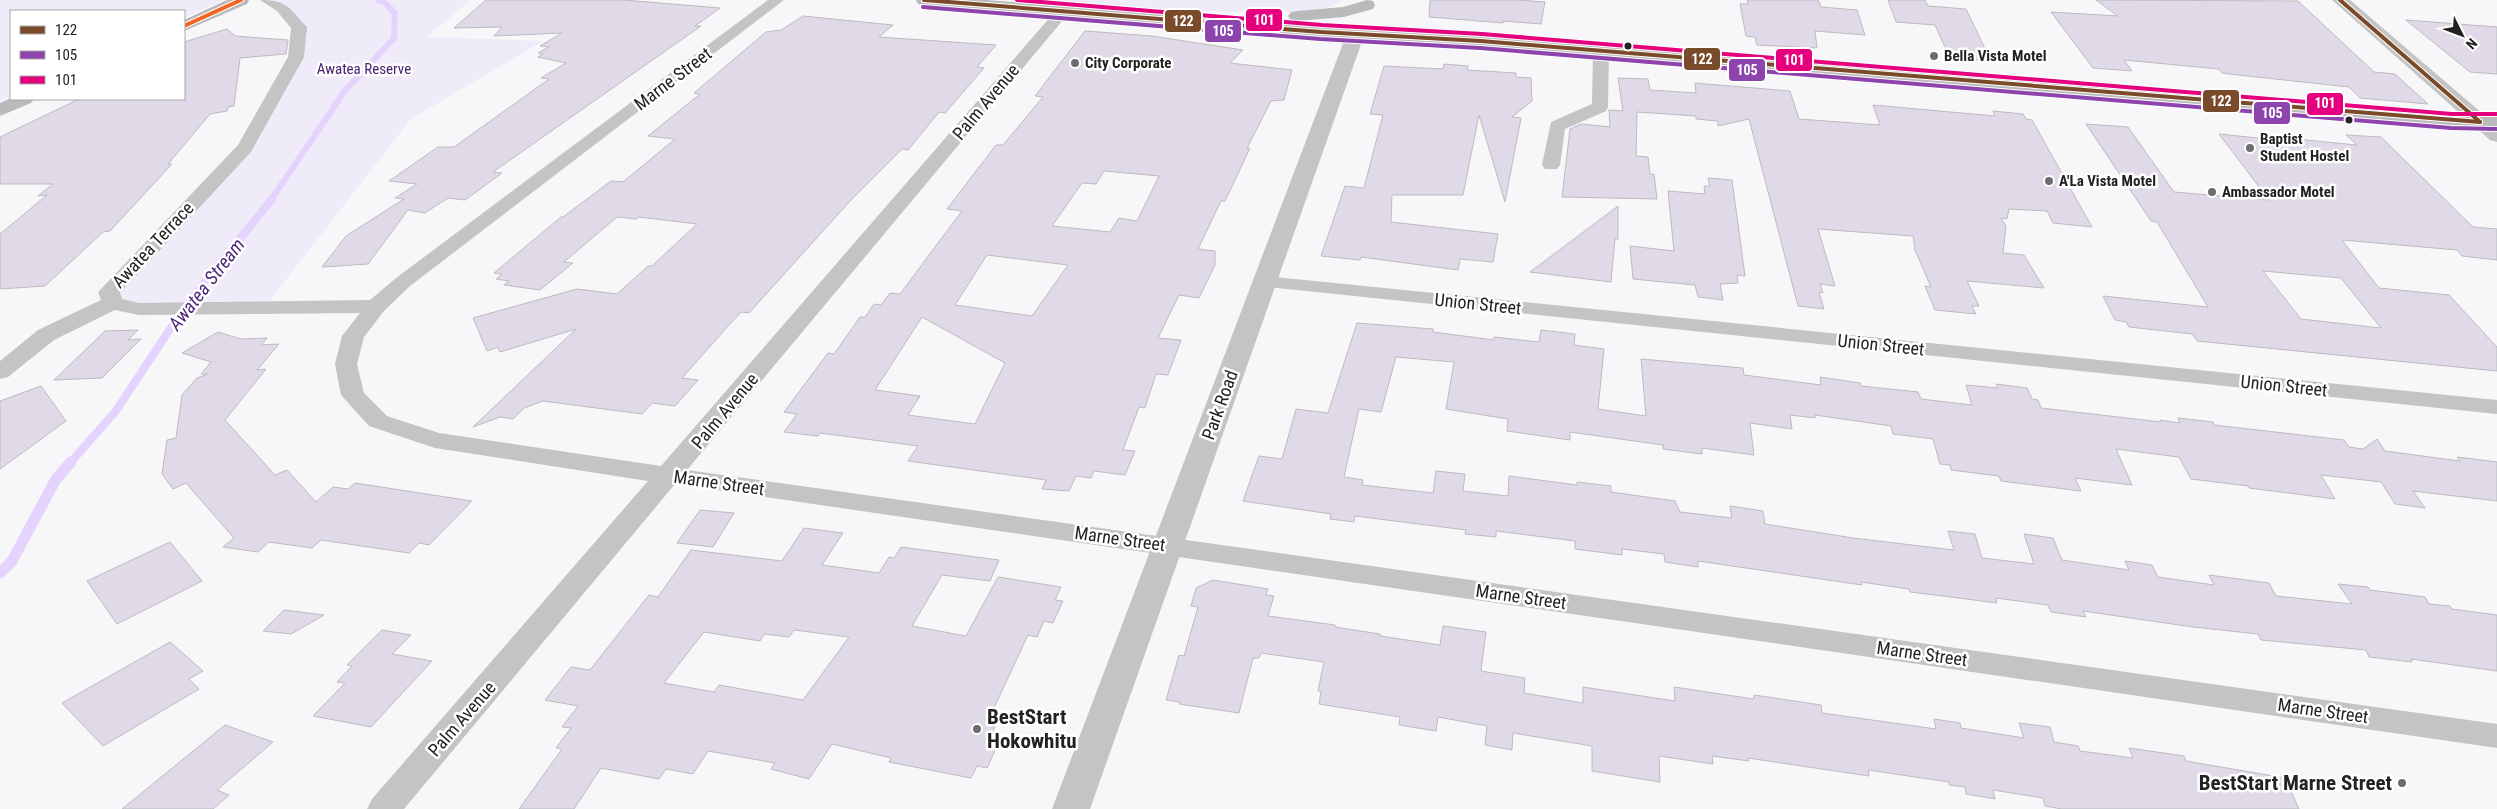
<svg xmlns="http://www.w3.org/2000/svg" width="2497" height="809" font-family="'Roboto Condensed',sans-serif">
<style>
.green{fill:#f0ebf9}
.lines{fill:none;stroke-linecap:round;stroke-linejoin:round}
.stream-far2{stroke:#e4d3fc;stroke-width:6}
.stream-far1{stroke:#e4d3fc;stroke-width:8}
.stream{stroke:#e4d3fc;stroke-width:11}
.building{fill:#e0d9e8;stroke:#bcbbbe;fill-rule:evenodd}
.minor{fill:#c4c4c5;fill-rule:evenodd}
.tertiary{fill:#c4c4c5;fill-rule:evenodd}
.secondary{fill:#bababb;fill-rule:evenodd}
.bus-1-casing{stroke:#fff;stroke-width:6}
.bus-2-casing{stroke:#fff;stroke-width:6}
.bus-3-casing{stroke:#fff;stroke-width:6}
.bus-4-casing{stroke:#fff;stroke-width:6}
.bus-1{stroke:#7a4b2a;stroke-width:4}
.bus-2{stroke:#8e44ad;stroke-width:4}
.bus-3{stroke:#e5007d;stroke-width:4}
.bus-4{stroke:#f26522;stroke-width:4}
.bus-dot{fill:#222223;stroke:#fff;stroke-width:2}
.poi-dot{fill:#6d6c6e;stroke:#fff;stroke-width:2}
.labels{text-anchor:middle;stroke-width:5;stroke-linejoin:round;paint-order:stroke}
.far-poi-label{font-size:15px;font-weight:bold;fill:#222223;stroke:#fff;text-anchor:start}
.far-park-label{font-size:15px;fill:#492170;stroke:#fff}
.street-label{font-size:18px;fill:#222223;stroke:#fff}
.water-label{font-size:19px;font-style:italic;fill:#4f2877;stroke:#fff}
.near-poi-label{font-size:21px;font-weight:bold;fill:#222223;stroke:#fff;text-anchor:start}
.line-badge{stroke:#fff;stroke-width:2}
.badge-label{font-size:14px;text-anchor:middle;font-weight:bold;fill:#fff}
</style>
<rect width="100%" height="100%" fill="#f7f6f9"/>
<g class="green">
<path d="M0 0H223L184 18V11H11V96L0 101Z"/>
<path d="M267 0H471L426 37 543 41 411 119 264 308 139 309 109 292 245 148 296 57 299 27 282 8Z"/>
<path d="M1051 0H1342C1328 26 1088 3 1051 0Z"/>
</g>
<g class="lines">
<path class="stream-far2" d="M271 200 344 92 394 38 395 13 384 2 378 0"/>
<path class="stream-far1" d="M70 463 115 412 184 308 272 199"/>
<path class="stream" d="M0 573 12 561 56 479 71 462"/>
</g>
<g class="building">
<path d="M486 0H624L720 8 695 26H701L493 172 502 173 465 200 448 198 425 213 408 210 368 264 322 267 346 236 404 199 395 198 417 184 389 181 438 147H454L549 79 541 78 566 63 538 57 543 54 538 53 549 47 540 46 562 33 494 36 502 27 454 28Z"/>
<path d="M1430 0H1518L1545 2 1541 24 1503 21V23L1429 17Z"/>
<path d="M1747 0H1818L1821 7 1857 10 1865 35 1815 31 1817 48 1757 45 1755 37 1746 36 1740 4H1748Z"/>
<path d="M1888 0H1925L1928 6 1966 9 1991 61 1950 58 1935 25 1896 22Z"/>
<path d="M2096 0 2298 1 2374 72 2395 74 2428 104 2360 98 2349 87 2238 75 2222 73 2219 69 2124 60 2132 71 2093 68 2051 12 2118 16Z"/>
<path d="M803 16 893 25 879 37 996 45 977 67 984 68 945 113 939 112 908 150 902 149 851 200 749 313 741 312 729 325 682 378 698 380 675 406 652 403 642 414 543 401 524 408 513 419 500 417 473 427 576 329 500 352 498 347 487 351 473 318 577 289 617 294 648 266H652L697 224 639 217 636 219 617 217 564 262 573 263 540 290 504 285 509 281 496 279 502 274 494 273 561 217H563L611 181 623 182 675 139 648 136 700 94 694 93 766 32 781 30Z"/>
<path d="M2406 20 2497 27V74L2470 72Z"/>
<path d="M227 29 235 36 288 40 286 54 240 58 234 106 228 107 227 111 210 114 168 164H172L110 231 103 232 45 286 0 289V234L47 195 38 196 53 184H0V137L79 99H184V42Z"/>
<path d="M1085 31 1152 36 1243 50 1230 63 1292 70 1284 100 1271 101 1247 148H1250L1225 201H1221L1198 249 1215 251V265L1199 298 1179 295 1158 338 1181 340 1168 375 1156 374 1145 408 1139 407 1123 450 1135 451 1125 475 1094 471 1091 478 1076 476 1069 491 1042 489 1046 480 908 461 918 446 820 433 818 436 784 432 797 414 784 412 828 353 834 354 860 317H865L874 304 881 305 890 293 900 294 962 211 947 209 996 145H1003L1043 97 1035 96ZM1104 171 1159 176 1137 221 1119 218 1110 232 1052 226 1082 183 1096 184ZM987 255 1068 265 1032 316 955 305ZM922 317 1005 363 975 424 908 415 920 396 875 390Z"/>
<path d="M1444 64 1468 66 1467 70 1516 73V77L1531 78 1532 101 1512 117 1521 118 1505 202 1479 115 1463 195H1392L1391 222 1498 234 1493 262 1460 259 1458 270 1361 257 1360 260 1321 256 1345 186 1364 188 1383 115 1370 114 1384 66 1443 69Z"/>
<path d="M1618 78 1648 79 1650 90 1696 93 1695 83 1790 91 1799 119 1880 125 1873 105 1995 116 1993 111 2023 114 2026 119 2032 120 2092 227 2053 223 2047 211 2009 209 2007 219 2001 218 2006 226 2003 253 2024 255 2044 288 1967 281 1979 306H1972L1976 314 1935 310 1925 286 1931 287 1915 250 1913 236 1818 229 1835 286 1820 284 1823 293 1819 292 1824 309 1798 306 1749 119 1718 126V121L1696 119V116L1637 112 1636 156 1648 157 1650 174H1654L1657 199 1562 197 1570 129 1581 124 1610 127 1609 110 1623 111Z"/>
<path d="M2086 124 2128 127 2174 192 2269 200 2219 134 2278 140 2276 137 2357 145 2346 135 2381 137 2473 227 2497 229V260L2462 256 2457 250 2342 240 2379 288 2449 295 2497 347V371L2197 341 2192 334 2129 327 2126 322 2115 320 2103 296 2208 307 2157 222 2151 221ZM2263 271 2341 278 2381 328 2301 319Z"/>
<path d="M1708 178 1732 180 1745 276 1737 275 1738 283 1720 284 1723 300 1698 297 1695 285 1633 279 1630 246 1674 251 1668 191 1705 194 1704 186H1710Z"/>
<path d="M1618 206V239H1615L1611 282 1530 272Z"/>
<path d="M1357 323 1433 329V332L1494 340V337L1539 342 1541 330 1575 334 1574 345 1604 349 1598 409 1646 416 1641 359 1743 368 1744 375 1821 385 1820 377 1860 383 1861 386 1918 392 1921 399 1972 405 1966 385 1998 388 1996 384 2027 388 2032 399 2038 400 2041 408 2161 422 2160 420 2180 423 2178 418 2213 422 2214 425 2344 440 2349 447 2363 449 2377 439 2385 451 2460 461 2457 457 2497 462V501L2413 491 2425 508 2395 504 2381 482 2321 475 2335 499 2249 488 2248 486 2191 479 2179 457 2116 449 2132 485 2075 478 2081 491 2001 481 1999 476 1951 470 1950 465 1940 464 1933 439 1893 434 1891 426 1815 415V418L1790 415 1792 429 1750 423 1754 455 1702 448V454L1663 449V445L1570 432V440L1507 431 1508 419 1446 409 1454 362 1396 357 1381 412 1359 409 1344 477 1363 480 1362 485 1433 493 1436 471 1465 474 1463 491 1508 496 1509 476 1577 485V482L1611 486V492L1675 501 1680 512 1732 518 1730 506 1763 511 1765 524 1853 538 1954 550 1948 531 1975 534 1982 558 2034 564 2024 534 2053 538 2062 560 2129 570 2125 561 2152 565 2158 577 2214 585 2209 575 2269 583 2276 596 2352 604 2338 584 2368 587 2370 590 2425 597 2429 604 2450 606 2452 609 2497 615V671L2411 659 2412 662 2369 657 2366 650 2261 640 2258 634 2193 627 2083 611 2086 617 2051 612 2048 605 1996 598 1997 603 1951 597 1910 592 1909 589 1861 582 1862 585 1698 561V567L1665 562 1664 554 1622 549V555L1575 549V541L1496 531V537L1465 534 1466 530 1355 516 1354 522 1330 519 1331 514 1243 501 1259 456 1282 459 1296 409 1328 413Z"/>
<path d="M138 330 128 340 141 339 102 378 54 380 105 331Z"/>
<path d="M218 332 241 339 267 338 261 345 279 344 257 370 266 369 225 420 275 475 287 470 316 502 333 487 348 489 355 483 472 501 429 545 419 543 409 553 321 540 312 548 269 542 258 552 223 547 234 538 186 483 173 489 162 474 167 440 176 438 182 395 197 378 208 374H201L211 362 182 353Z"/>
<path d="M41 386 66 421 0 469V401Z"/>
<path d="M700 510 734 513 713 547 677 543Z"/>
<path d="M804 528 843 533 822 565 879 573 889 557 894 558 901 547 999 560 990 581 942 575 912 626 966 636 998 577 1061 587 1055 600 1063 601 1053 623 1044 621 1037 637 1028 635 986 725 995 727 986 744 997 746 987 768 977 766 971 778 889 762 891 758 832 744 809 779 771 769 775 763 708 751 693 774 666 769 659 779 601 768 574 809H519L562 749 556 748 571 728 562 727 578 706 545 700 571 667 590 670 649 595 658 597 691 550 782 561ZM794 630 849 637 803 700 719 685 714 692 664 683 704 632 760 641 764 634 789 637Z"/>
<path d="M170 542 202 581 117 624 87 581Z"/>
<path d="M1213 580 1268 589 1266 595 1274 596 1268 616 1335 625V627L1380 634V636L1440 645 1443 626 1486 632 1481 671 1525 678 1524 693 1583 703V687L1675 701 1674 687 1754 699V695L1821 705 1822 713 1936 729 1934 719 1960 723 1961 728 2024 738 2019 723 2050 727 2054 742 2078 746 2080 751 2133 758 2129 748 2184 756 2186 761 2285 778 2299 809H2062L2045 806 2043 798 1993 790 1995 799 1966 794 1965 787 1949 785V782L1868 770 1869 776 1748 758 1749 761 1712 756 1713 764 1659 756 1660 782 1592 771V746L1513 733 1512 750 1485 745 1487 726 1438 717 1436 731 1399 725 1400 717 1319 704 1321 691H1318L1324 662 1261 653 1259 658H1253L1239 713 1179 704 1180 702 1166 700 1179 655 1184 656 1198 607 1191 606 1196 588Z"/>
<path d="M284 610 324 615 291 634 263 631Z"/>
<path d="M382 630 411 635 392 654 432 661 371 727 313 716 345 683 337 682 352 666 347 665Z"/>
<path d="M170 642 203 671 189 679 199 689 103 746 62 703Z"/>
<path d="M225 725 273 742 217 790 229 795 213 809H122Z"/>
</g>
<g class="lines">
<g class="minor">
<path d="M260 0C285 0 288 6 304 24L307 27 304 57 251 152 120 293 122 299 139 303 370 300 396 278 768 0H784L410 286 384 311 364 337 357 364 364 393 387 416 439 433 661 466 1058 8H1068L1070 11 1068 14 687 470 2497 724V748L675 484 404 809H367L372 799 648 481 435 448 369 426 341 395 335 364 342 336 360 313 139 315 115 310 54 340 8 377 0 379V361L38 330 101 300 98 292 102 288 238 145 288 57 291 28 277 11Z"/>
<path d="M1601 47 1609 52 1608 107 1606 111 1565 129 1560 165 1557 169H1545L1542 165 1551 122 1592 104 1593 52Z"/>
<path d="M1265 276 2497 400V414L1258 286 1255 282 1258 278Z"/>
</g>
<g class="tertiary">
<path d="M2332 0H2350L2497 126V142L2490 140Z"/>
<path d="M1356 28 1362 29 1365 33 1090 809H1052L1347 33 1350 29Z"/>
</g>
<g class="secondary">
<path d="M227 0H249L247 4 184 31V20Z"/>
<path d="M916 0H987L1321 27 1481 36 2452 115 2497 116V128L2452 127 1481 46 1321 37 924 5 918 4Z"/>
<path d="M1367 0 1373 1 1375 5 1373 9 1344 17 1297 21 1291 20 1288 16 1291 12 1297 11 1343 7Z"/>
<path d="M11 98V99H34L31 103 0 116V103Z"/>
</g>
<g class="bus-1-casing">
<g id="bus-1">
<path d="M924 0 1321 32 1481 41 2480 122"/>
<path d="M2340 0 2480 122"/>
</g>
</g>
<g class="bus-2-casing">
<path id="bus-2" d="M923 7 1320 39 1480 48 2451 128 2497 129"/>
</g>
<g class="bus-3-casing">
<path id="bus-3" d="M1017 0 1322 25 1482 34 2452 114H2497"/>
</g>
<g class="bus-4-casing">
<path id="bus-4" d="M184 26 241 0"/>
</g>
<use href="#bus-1" class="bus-1"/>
<use href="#bus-2" class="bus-2"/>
<use href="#bus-3" class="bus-3"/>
<use href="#bus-4" class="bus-4"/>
</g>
<g class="bus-dot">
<circle cx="1628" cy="46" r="4.5"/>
<circle cx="2349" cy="120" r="4.5"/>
</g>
<g class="poi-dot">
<circle cx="1934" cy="56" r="5"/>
<circle cx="1075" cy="63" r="5"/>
<circle cx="2250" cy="148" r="5"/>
<circle cx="2049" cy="181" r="5"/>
<circle cx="2212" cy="192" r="5"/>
<circle cx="977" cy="729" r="5"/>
<circle cx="2402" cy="783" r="5"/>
</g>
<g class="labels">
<g class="far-poi-label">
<text x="1944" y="61">Bella Vista Motel</text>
<text x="1085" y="68">City Corporate</text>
<text x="2260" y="144">Baptist<tspan x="2260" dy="17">Student Hostel</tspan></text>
<text x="2059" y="186">A'La Vista Motel</text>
<text x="2222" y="197">Ambassador Motel</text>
</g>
<g class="far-park-label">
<text x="364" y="74">Awatea Reserve</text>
</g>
<g class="street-label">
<text transform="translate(673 79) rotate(-37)" y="6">Marne Street</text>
<text transform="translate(986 102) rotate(-50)" y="6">Palm Avenue</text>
<text transform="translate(153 245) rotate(-47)" y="6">Awatea Terrace</text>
<text transform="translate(1478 304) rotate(6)" y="6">Union Street</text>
<text transform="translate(1881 345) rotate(6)" y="6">Union Street</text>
<text transform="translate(2284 386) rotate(6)" y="6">Union Street</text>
<text transform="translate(1220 405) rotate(-70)" y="6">Park Road</text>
<text transform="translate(725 411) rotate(-50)" y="6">Palm Avenue</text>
<text transform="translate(719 483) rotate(8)" y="6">Marne Street</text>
<text transform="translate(1120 539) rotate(8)" y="6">Marne Street</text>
<text transform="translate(1521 597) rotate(8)" y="6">Marne Street</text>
<text transform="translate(1922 654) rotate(8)" y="6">Marne Street</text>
<text transform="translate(2323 711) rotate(8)" y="6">Marne Street</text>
<text transform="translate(462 719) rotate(-49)" y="6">Palm Avenue</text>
</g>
<g class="water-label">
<text transform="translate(206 284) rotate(-52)" y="7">Awatea Stream</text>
</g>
<g class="near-poi-label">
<text x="987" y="724">BestStart<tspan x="987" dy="24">Hokowhitu</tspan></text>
<text x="2392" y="790" text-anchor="end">BestStart Marne Street</text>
</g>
</g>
<g class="line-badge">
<rect x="1245" y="8" width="38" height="24" rx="5" fill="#e5007d"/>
<rect x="1164" y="9" width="38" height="24" rx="5" fill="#7a4b2a"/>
<rect x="1204" y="19" width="38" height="24" rx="5" fill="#8e44ad"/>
<rect x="1683" y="47" width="38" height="24" rx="5" fill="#7a4b2a"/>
<rect x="1775" y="48" width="38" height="24" rx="5" fill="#e5007d"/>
<rect x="1728" y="58" width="38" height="24" rx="5" fill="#8e44ad"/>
<rect x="2202" y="89" width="38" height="24" rx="5" fill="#7a4b2a"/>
<rect x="2306" y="92" width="38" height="24" rx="5" fill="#e5007d"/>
<rect x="2253" y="101" width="38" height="24" rx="5" fill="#8e44ad"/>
</g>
<g class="badge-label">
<text x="1264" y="25">101</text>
<text x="1183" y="26">122</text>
<text x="1223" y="36">105</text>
<text x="1702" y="64">122</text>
<text x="1794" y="65">101</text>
<text x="1747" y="75">105</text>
<text x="2221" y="106">122</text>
<text x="2325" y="108">101</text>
<text x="2272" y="118">105</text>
</g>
<rect x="10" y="10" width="175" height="90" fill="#ffffff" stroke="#a7a7a7"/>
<rect x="20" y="26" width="25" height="8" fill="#7a4b2a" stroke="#a7a7a7"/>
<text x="55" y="35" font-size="15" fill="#222223">122</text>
<rect x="20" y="51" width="25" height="8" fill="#8e44ad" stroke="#a7a7a7"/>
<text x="55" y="60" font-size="15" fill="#222223">105</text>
<rect x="20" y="76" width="25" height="8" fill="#e5007d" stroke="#a7a7a7"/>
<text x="55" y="85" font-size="15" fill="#222223">101</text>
<g transform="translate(2462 35) rotate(132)" stroke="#ffffff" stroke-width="4" paint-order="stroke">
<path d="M0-4L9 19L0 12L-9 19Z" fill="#222223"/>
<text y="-8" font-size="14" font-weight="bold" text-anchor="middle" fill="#222223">N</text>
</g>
</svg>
